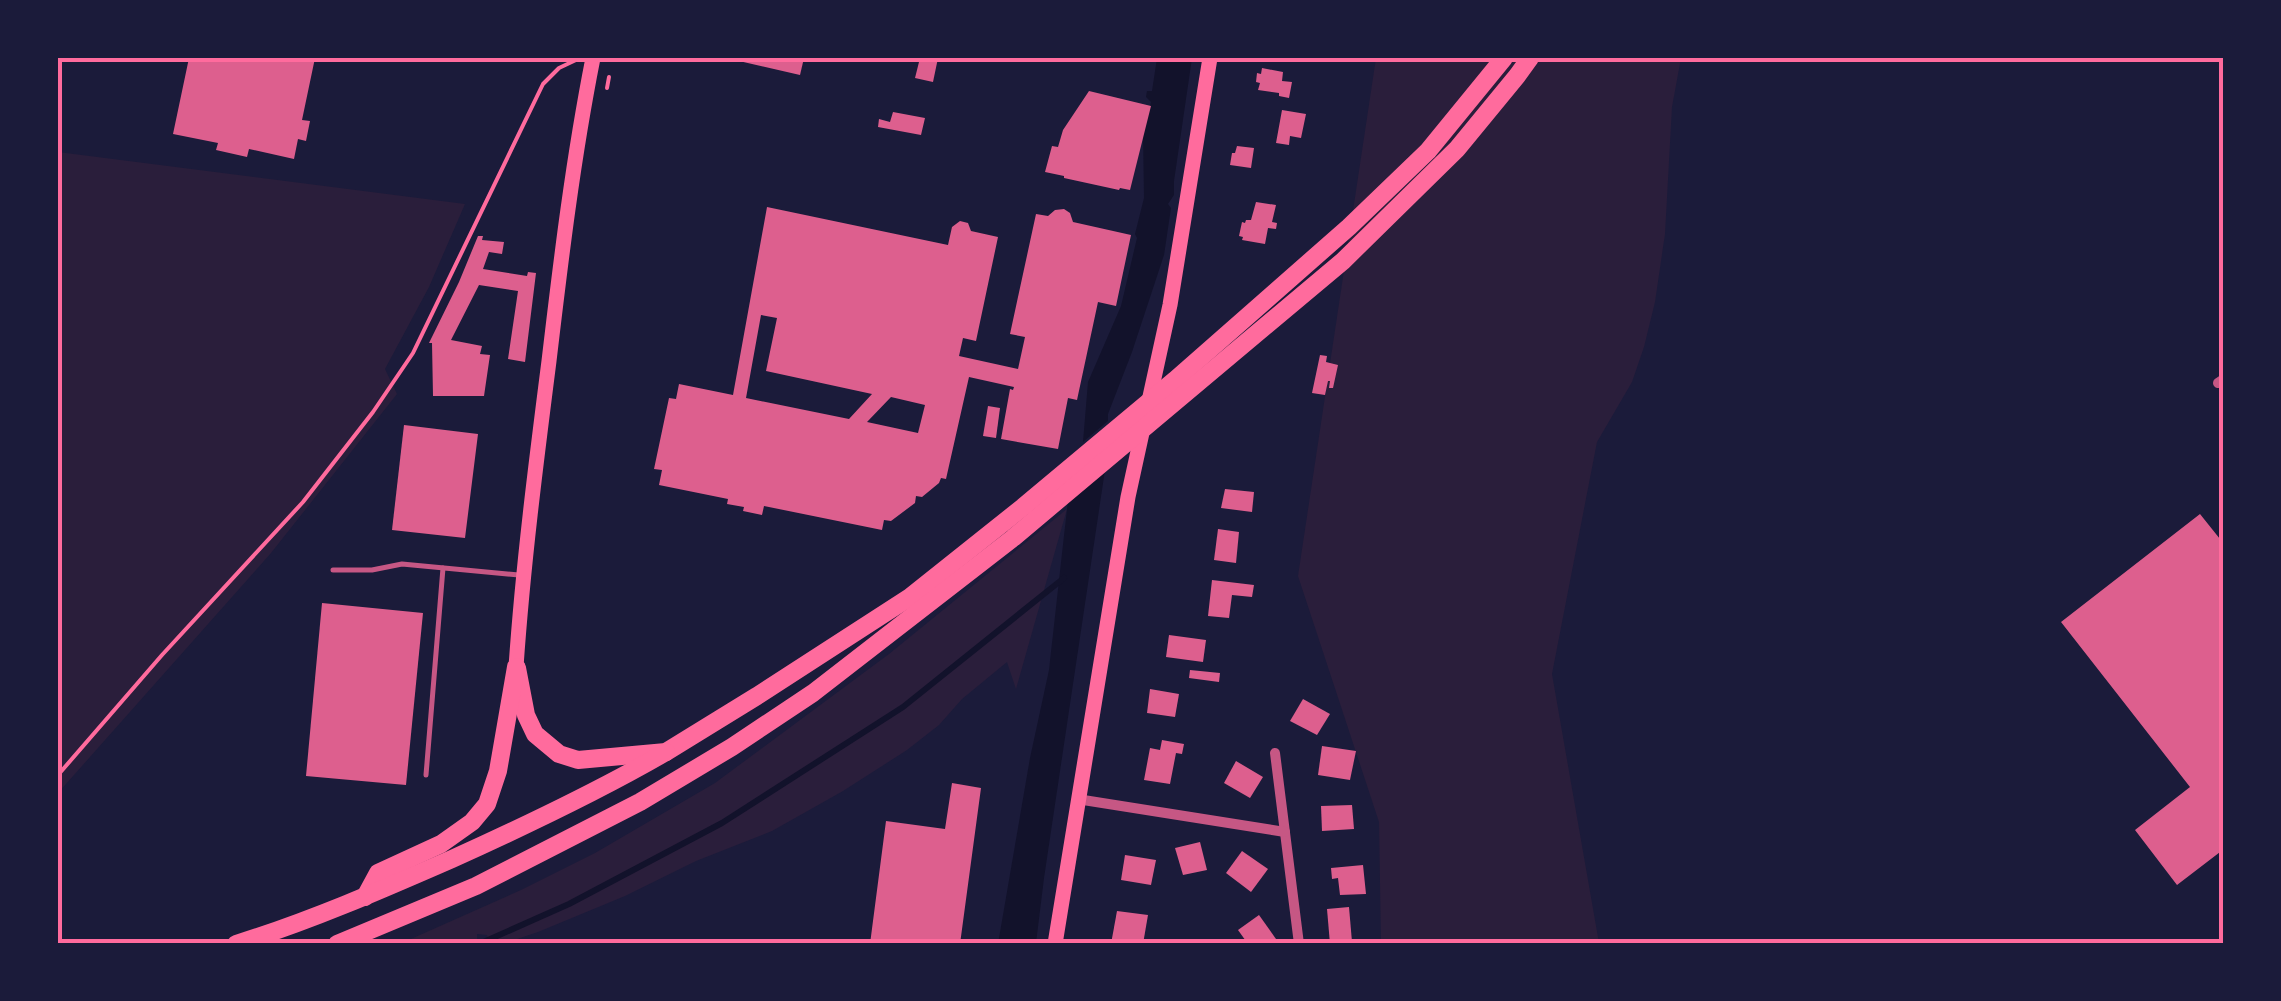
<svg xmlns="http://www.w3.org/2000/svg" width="2281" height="1001" font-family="'DejaVu Sans',sans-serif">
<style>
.green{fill:#2a1e3b}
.water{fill:#12122b}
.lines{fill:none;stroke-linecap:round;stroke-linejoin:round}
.stream{stroke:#12122b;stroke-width:6}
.building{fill:#dd5f8e;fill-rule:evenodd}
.path{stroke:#ff6b9d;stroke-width:4}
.service{stroke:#c65784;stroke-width:5}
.minor{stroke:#c65784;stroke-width:10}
.secondary{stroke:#ff6b9d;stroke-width:15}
.primary{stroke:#ff6b9d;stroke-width:18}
.trunk{stroke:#ff6b9d;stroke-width:18}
.neatline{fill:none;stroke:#ff6b9d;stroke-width:4}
</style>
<rect width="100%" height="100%" fill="#1b1b3a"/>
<g class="green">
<path d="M1376 58H1681L1672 107 1665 234 1655 302 1644 347 1632 382 1597 442 1552 674 1599 943H1381L1379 822 1298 576Z"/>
<path d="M58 152 465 204 429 287 385 369 397 394 271 553 58 793Z"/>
<path d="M1067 509 1016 689 1007 662 962 699 939 725 907 750 843 791 772 831 696 861 625 896 538 932 514 940 490 943 487 935 477 934V943H402L521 890 595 853 715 783 889 654Z"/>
</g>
<g class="water">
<path d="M1157 58H1192L1174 181V195L1168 204 1171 208 1164 255 1132 352 1108 414V421L1083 442 1088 382 1121 306 1137 238 1135 234 1144 198 1143 132 1151 102 1146 97 1147 91H1152Z"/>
<path d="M1105 470 1044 878 1036 943 998 944 1030 758 1049 670 1068 500Z"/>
</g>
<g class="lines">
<path class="stream" d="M479 944 569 904 722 823 903 707 1064 578"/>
</g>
<g class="building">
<path d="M189 58H315L302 120 310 121 306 141 298 139 294 159 249 149 247 157 216 150 218 143 173 134Z"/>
<path d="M726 58H804L800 75Z"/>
<path d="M920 58H938L933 82 915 78Z"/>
<path d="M1262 68 1283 72 1282 81 1292 82 1289 98 1279 96V93L1258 90 1260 83 1256 82 1257 73 1261 74Z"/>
<path d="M1089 91 1151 106 1130 190 1120 188 1119 190 1064 178V176L1045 172 1052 146 1058 147 1063 130Z"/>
<path d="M1282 110 1306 114 1301 138 1290 136 1289 145 1276 143Z"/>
<path d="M893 112 925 118 921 135 878 127 879 119 890 122Z"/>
<path d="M1237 146 1254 148 1251 168 1230 165 1232 153H1235Z"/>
<path d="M1256 202 1276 205 1272 222 1277 223 1276 229 1268 228 1265 244 1242 240 1243 237 1239 236 1242 222 1245 223 1246 220H1251Z"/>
<path d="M767 207 948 245 952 227 960 221 968 223 971 231 998 237 976 341 963 338 959 356 1018 369 1025 337 1010 334 1036 214 1048 216 1055 210 1064 209 1070 213 1073 222 1131 235 1116 306 1098 302 1077 400 1068 398 1058 449 1001 439 1010 389 1013 390 1014 387 969 377 946 479 941 478 939 483 922 497 916 496 915 503 891 521 884 520 882 530 764 506 762 515 743 511 744 507 727 504 728 499 659 485 662 470 654 469 669 398 676 399 679 384 733 395ZM761 315 777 318 766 371 872 394 849 419 746 398ZM891 397 925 405 918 433 867 422Z"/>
<path d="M478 236H483L482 240 504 242 502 254 489 252 483 269 527 276 528 272 536 273 525 362 508 359 518 291 479 285 451 340 482 346 480 354 490 355 484 396H433L432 343H429L459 282Z"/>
<path d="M1320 355 1327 356 1326 362 1338 365 1333 388H1329L1330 381H1328L1325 395 1312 393Z"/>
<path d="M988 406 1000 408 996 438 983 436Z"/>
<path d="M404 425 478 434 465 538 392 530Z"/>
<path d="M1225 489 1254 492 1252 512 1221 508Z"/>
<path d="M2200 514 2224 544V849L2177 885 2135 830 2190 787 2061 622Z"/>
<path d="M1218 529 1239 532 1236 563 1214 560Z"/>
<path d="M1212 580 1254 585 1252 597 1232 595 1229 618 1208 616Z"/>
<path d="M322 603 423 613 406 785 306 776Z"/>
<path d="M1169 635 1206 640 1203 662 1166 657Z"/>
<path d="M1190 670 1220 673 1219 682 1189 678Z"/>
<path d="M1150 689 1179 694 1175 717 1147 713Z"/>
<path d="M1303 699 1330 714 1317 735 1290 721Z"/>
<path d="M1162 740 1184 744 1182 754 1176 753 1170 784 1144 780 1150 748 1160 750Z"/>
<path d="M1322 746 1356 751 1350 780 1318 775Z"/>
<path d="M1236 761 1263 777 1250 798 1224 783Z"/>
<path d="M952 783 981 788 960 944H870L886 821 945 829Z"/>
<path d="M1352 805 1354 829 1322 831 1321 806Z"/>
<path d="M1200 842 1207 870 1183 875 1175 848Z"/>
<path d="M1242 851 1268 869 1251 892 1226 873Z"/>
<path d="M1125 855 1156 860 1151 885 1121 880Z"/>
<path d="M1363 865 1366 894 1340 895 1338 878 1332 879 1331 868Z"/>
<path d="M1349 907 1352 942 1330 944 1327 909Z"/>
<path d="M1117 911 1148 915 1143 944H1111Z"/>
<path d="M1259 915 1276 939 1270 944H1248L1238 930Z"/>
</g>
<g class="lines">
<g class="path">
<path d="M607 88 609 77"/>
<path d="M58 775 162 655 303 502 373 412 413 353 543 84 559 68 578 59"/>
</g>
<g class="service">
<path d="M333 570H372L402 564 519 575"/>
<path d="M426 775 443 568"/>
</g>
<g class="minor">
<path d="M2218 383 2224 379"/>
<path d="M1275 753 1299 944"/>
<path d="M1077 799 1285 832"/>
</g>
<g class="secondary">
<path d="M516 667C523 565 536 463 549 361 561 259 573 159 593 58"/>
<path d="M1055 944 1128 497 1170 305 1210 58"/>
</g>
<g class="primary">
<path d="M517 668 526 715 535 734 559 754 578 760 666 752 757 696 910 597 1023 507 1175 380 1349 227 1428 151 1504 58"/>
<path d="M337 944 476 886 640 802 732 747 813 693 1013 538 1343 261 1457 149 1517 76 1530 58"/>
</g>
<g class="trunk">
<path d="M365 897 378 873 441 844 472 822 487 804 498 771 516 667"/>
<path d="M236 944C310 921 381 890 452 859 525 826 597 792 666 752"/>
</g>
</g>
<rect width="2281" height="1001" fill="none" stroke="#1b1b3a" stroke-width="120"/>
<rect x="60" y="60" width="2161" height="881" class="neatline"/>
</svg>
